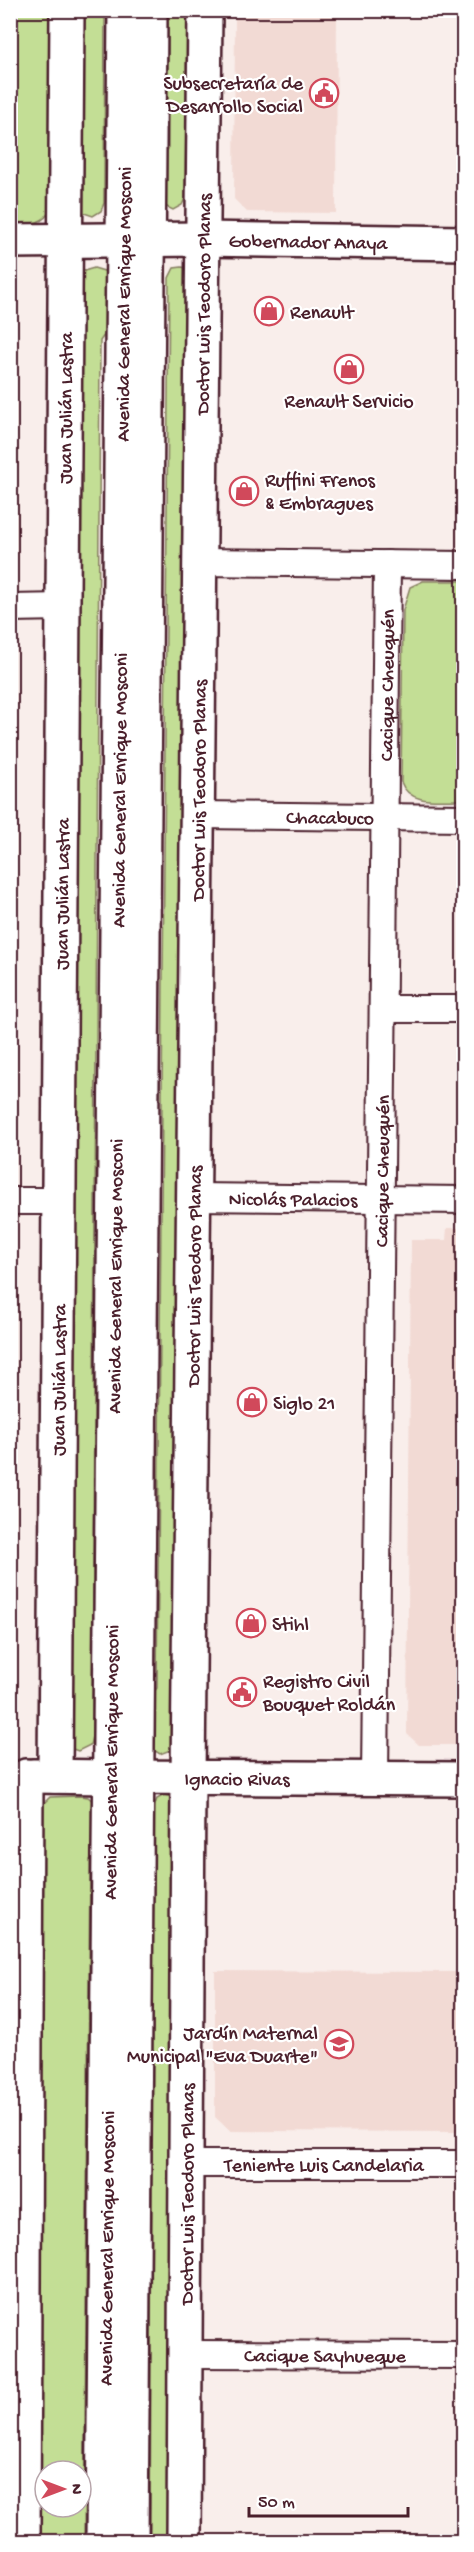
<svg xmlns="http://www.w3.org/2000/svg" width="474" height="2552" font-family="'Gochi Hand',sans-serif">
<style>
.built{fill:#f2dad4}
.green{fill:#c3de95;stroke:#867e60;stroke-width:1.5;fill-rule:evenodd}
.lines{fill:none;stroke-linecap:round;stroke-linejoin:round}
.street-casing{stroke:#4a1f2b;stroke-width:30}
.secondary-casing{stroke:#4a1f2b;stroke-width:38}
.primary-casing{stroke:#4a1f2b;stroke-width:38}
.highway-casing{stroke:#4a1f2b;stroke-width:38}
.street{stroke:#fff;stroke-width:26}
.secondary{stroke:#fff;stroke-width:33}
.primary{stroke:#fff;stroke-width:33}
.highway{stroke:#fff;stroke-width:33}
.labels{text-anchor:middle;stroke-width:4.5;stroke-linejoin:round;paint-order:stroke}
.poi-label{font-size:20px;fill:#4a1f2b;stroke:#fff;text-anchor:start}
.street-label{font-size:20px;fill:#4a1f2b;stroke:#fff}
</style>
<rect width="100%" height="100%" fill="#f9eeeb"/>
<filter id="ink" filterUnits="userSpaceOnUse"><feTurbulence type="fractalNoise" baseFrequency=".0167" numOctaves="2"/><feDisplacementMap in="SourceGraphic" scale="12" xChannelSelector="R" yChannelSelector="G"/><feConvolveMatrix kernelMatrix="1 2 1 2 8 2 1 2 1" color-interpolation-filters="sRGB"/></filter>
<g filter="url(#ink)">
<g class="built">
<path d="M235 11H337L336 213 247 212 234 199Z"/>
<path d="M447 1228H464L463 1745H419L407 1734 411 1240H446Z"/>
<path d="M215 1971 463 1972V2132L230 2131 215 2117Z"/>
</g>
<g class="green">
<path d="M11 11H52L50 209C44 227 26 223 11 223Z"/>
<path d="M78 11H105L104 203 101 211 93 216 81 212Z"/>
<path d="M168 11H187L185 198 182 205 173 210 163 205 161 157 168 149Z"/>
<path d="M182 267 186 268 173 1749 160 1754 152 1749 149 1698 157 1688 169 278 174 268Z"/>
<path d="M94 268 104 271 108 275 111 325 100 341 92 1736 90 1745 78 1751 70 1748 80 276 84 271Z"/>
<path d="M423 581H463V800C443 799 410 807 401 782L403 610 410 587Z"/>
<path d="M164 1795 172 1797 174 2541 150 2542 154 1807 157 1799Z"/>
<path d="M80 1796 88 1797 95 1803 98 1849 90 1860 84 2541 38 2542 41 1806 50 1797ZM45 2471H81V2507H45Z"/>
</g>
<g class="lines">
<g class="street-casing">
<g id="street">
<path d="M200 562 464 565"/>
<path d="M10 608 63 607"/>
<path id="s1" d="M198 815 464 818"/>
<path d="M383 1009H464"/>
<path id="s2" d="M194 1197 464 1200"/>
<path d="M10 1201H59"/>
<path id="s3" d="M375 1779 387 564"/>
<path id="s4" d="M186 2164H464"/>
<path id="s5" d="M185 2354 464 2355"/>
</g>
</g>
<g class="secondary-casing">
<g id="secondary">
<path id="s6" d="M10 241 203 239 464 243"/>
<path d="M33 1776 109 1777"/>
<path id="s7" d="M55 1776 67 10"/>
<path d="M23 2542 26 1776"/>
<path id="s8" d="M184 2542 188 1778 205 10"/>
</g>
</g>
<g class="primary-casing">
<g id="primary">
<path id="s9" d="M109 1777 464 1779"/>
</g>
</g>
<g class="highway-casing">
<g id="highway">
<path id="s10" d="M103 2542 125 10"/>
<path d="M131 2542 150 10"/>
</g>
</g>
<use href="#street" class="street"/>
<use href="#secondary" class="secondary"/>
<use href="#primary" class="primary"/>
<use href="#highway" class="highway"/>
</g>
</g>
<defs>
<g id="civic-ring" transform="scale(1.5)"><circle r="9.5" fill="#fff" stroke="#d1495b" stroke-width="1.5"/><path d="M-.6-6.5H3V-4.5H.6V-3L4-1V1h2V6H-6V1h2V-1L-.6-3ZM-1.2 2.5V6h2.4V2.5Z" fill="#d1495b"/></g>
<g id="shop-ring" transform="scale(1.5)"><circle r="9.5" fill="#fff" stroke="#d1495b" stroke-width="1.5"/><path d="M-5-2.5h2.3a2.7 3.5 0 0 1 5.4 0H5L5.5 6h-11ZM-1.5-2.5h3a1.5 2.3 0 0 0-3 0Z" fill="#d1495b"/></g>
<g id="school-ring" transform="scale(1.5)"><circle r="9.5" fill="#fff" stroke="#d1495b" stroke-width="1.5"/><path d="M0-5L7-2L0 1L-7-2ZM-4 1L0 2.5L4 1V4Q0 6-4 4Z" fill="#d1495b"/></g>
</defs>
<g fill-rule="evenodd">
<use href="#civic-ring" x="324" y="93"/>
<use href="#shop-ring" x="269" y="311"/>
<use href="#shop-ring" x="349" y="369"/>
<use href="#shop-ring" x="244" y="491"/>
<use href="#shop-ring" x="252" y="1402"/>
<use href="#shop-ring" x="251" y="1623"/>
<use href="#civic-ring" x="242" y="1692"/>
<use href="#school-ring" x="339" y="2044"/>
</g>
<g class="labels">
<g class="poi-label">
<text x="303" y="89" text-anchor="end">Subsecretaría de<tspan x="303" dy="23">Desarrollo Social</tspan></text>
<text x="290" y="318">Renault</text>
<text x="349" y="407" text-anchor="middle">Renault Servicio</text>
<text x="265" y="486">Ruffini Frenos<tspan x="265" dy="23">&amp; Embragues</tspan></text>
<text x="273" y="1409">Siglo 21</text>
<text x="272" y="1630">Stihl</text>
<text x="263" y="1687">Registro Civil<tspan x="263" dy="23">Bouquet Roldán</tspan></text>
<text x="318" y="2039" text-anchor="end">Jardín Maternal<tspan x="318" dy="23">Municipal "Eva Duarte"</tspan></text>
</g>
<g class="street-label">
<text dy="7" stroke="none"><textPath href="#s6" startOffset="298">Gobernador Anaya</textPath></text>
<text dy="7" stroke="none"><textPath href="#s10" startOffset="2238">Avenida General Enrique Mosconi</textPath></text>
<text dy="7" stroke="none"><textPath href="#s8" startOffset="2238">Doctor Luis Teodoro Planas</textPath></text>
<text dy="7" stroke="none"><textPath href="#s7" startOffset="1368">Juan Julián Lastra</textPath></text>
<text dy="7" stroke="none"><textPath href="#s3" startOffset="1094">Cacique Cheuquén</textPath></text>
<text dy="7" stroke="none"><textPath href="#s10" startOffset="1752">Avenida General Enrique Mosconi</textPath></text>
<text dy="7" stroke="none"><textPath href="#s8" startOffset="1752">Doctor Luis Teodoro Planas</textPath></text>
<text dy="7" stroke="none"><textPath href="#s1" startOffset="132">Chacabuco</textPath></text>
<text dy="7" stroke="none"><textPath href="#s7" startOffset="882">Juan Julián Lastra</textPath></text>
<text dy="7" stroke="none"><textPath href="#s3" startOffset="608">Cacique Cheuquén</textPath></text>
<text dy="7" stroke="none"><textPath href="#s2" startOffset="99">Nicolás Palacios</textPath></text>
<text dy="7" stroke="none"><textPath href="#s10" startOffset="1266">Avenida General Enrique Mosconi</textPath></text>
<text dy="7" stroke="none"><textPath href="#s8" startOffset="1266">Doctor Luis Teodoro Planas</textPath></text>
<text dy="7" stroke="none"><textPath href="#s7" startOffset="396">Juan Julián Lastra</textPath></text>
<text dy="7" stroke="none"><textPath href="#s10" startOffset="780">Avenida General Enrique Mosconi</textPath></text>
<text dy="7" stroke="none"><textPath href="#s9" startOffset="128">Ignacio Rivas</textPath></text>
<text dy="7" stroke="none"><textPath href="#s4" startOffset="138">Teniente Luis Candelaria</textPath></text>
<text dy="7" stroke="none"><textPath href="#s8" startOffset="348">Doctor Luis Teodoro Planas</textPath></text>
<text dy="7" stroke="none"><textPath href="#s10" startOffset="294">Avenida General Enrique Mosconi</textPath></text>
<text dy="7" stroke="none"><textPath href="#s5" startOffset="140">Cacique Sayhueque</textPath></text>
</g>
</g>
<rect width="474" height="2552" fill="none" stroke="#fff" stroke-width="36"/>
<rect x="18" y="18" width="438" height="2516" fill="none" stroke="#4a1f2b" stroke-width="2" filter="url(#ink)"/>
<g transform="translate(63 2489) rotate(90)"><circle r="28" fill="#ffffff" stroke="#b7a5aa" stroke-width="1.5"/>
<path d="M0-4.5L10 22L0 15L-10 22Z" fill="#d1495b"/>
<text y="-9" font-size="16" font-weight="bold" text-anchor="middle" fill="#4a1f2b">N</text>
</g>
<path d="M249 2507v9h159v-9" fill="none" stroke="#4a1f2b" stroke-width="3"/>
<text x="258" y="2507" font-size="18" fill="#4a1f2b" stroke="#ffffff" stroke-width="4.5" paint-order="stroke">50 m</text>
</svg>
